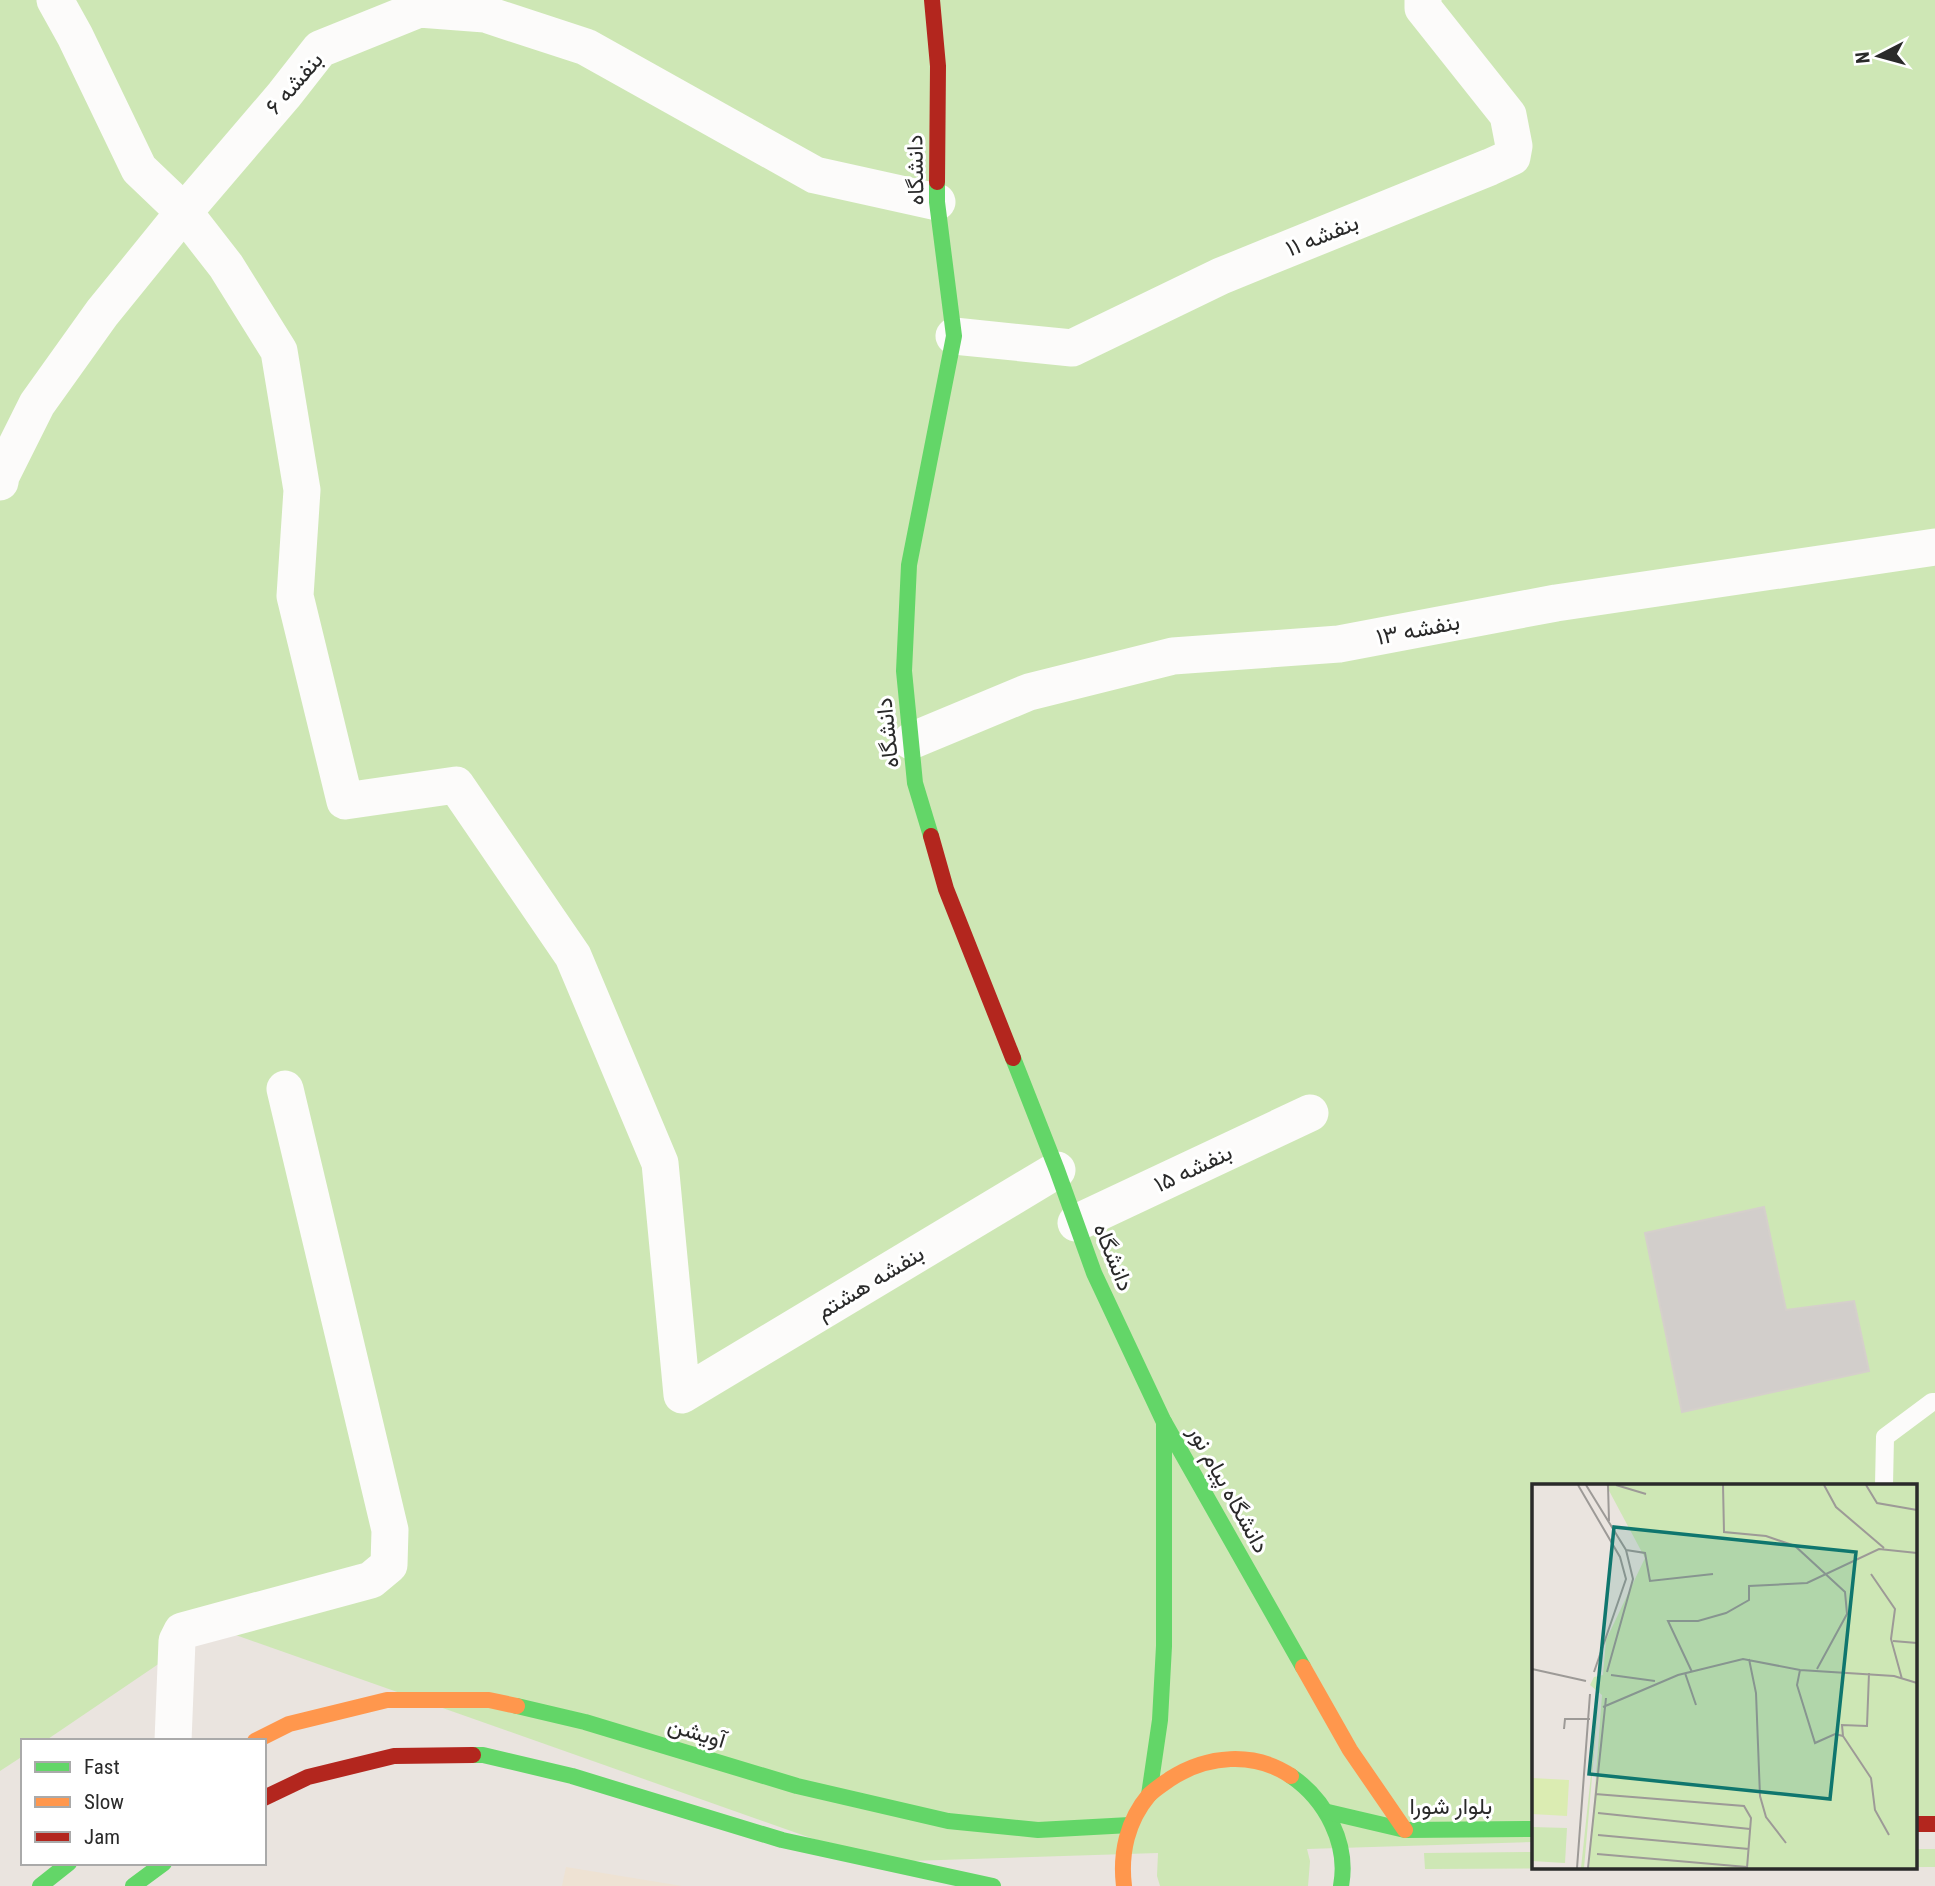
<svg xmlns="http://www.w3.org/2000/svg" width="1935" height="1886" font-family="'Roboto Condensed',Vazirmatn,sans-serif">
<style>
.education{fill:#eee2d3}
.green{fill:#cee7b5}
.building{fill:#d2cecb;stroke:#d5d0cb;stroke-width:2}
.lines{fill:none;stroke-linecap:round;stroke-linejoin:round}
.lane{stroke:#fcfbfa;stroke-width:18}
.street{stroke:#fcfbfa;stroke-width:37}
.fast{stroke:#63d668;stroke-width:16}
.slow{stroke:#ff974d;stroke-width:16}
.jam{stroke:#b3261e;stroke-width:16}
.labels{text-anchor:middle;stroke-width:6;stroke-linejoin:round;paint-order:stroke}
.street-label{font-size:23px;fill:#2a2a2a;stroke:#fff}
.inset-road{fill:none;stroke:#9d9a97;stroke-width:2}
.view{fill:#0f766e;fill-opacity:0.15;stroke:#0f766e;stroke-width:3.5}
.inset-edge{fill:none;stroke:#2a2a2a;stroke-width:3.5}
</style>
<rect width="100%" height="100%" fill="#eae4df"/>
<path class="education" d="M566 1867 682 1886H562Z"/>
<g class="green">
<path d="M0 0H1935V1830H1916V1485H1534V1842L1307 1849 1310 1861 1308 1886H1160L1157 1876 1158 1853 879 1862 213 1627 45 1741H23V1756L0 1771Z"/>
<path d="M1916 1849H1935V1867L1425 1869 1424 1853 1534 1852V1867H1916Z"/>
</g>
<path class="building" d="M1764 1207 1786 1310 1854 1301 1869 1371 1682 1412 1645 1233Z"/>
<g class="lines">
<path class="lane" d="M1884 1485 1885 1437 1932 1402H1935"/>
<g class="street">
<path d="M55 0 75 36 139 169 184 212 226 266 279 351 302 490 295 596 345 801 456 785 573 956 660 1163 682 1395 1057 1170"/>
<path d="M954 336 1072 348 1221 276 1490 167 1512 157 1514 146 1508 115 1423 8V0"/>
<path d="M0 482 1 476 37 404 102 313 184 212 284 95 320 49 419 9 485 14 586 47 815 175 937 202"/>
<path d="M911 741 1029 692 1173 656 1339 644 1556 603 1935 547"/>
<path d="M1076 1223 1310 1113"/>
<path d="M173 1741 177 1641 182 1631 371 1580 389 1565 390 1530 285 1089"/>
</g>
<g class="fast">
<path d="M931 836 915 783 904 671 909 565 954 336 937 202V182"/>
<path d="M1013 1058 1057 1170 1094 1273 1163 1420 1303 1667"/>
<path d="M517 1706 585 1722 797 1786 948 1821 1038 1830 1130 1825"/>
<path d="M473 1755H483L572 1776 782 1840 993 1886"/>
<path d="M1291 1776C1326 1800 1349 1844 1341 1886"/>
<path d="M1149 1795 1160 1720 1164 1646V1422"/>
<path d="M1328 1812 1405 1830 1534 1829"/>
<path d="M40 1886 69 1863"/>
<path d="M133 1886 164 1863"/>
</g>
<g class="slow">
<path d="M1303 1667 1350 1750 1405 1830"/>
<path d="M255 1741 289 1724 387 1700H489L517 1706"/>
<path d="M1124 1886C1120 1854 1127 1821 1149 1795 1155 1789 1163 1784 1170 1779 1207 1755 1254 1751 1291 1776"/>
</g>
<g class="jam">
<path d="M932 0 938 66 937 182"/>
<path d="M931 836 946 889 1013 1058"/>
<path d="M264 1798 308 1777 394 1756 473 1755"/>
<path d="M1916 1824H1935"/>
</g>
</g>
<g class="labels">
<g class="street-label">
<text transform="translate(294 83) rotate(-49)" y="8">بنفشه ۶</text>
<text transform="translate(915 170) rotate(-91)" y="8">دانشگاه</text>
<text transform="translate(1322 235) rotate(-22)" y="8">بنفشه ۱۱</text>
<text transform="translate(1418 629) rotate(-11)" y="8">بنفشه ۱۳</text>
<text transform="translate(887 733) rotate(-96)" y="8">دانشگاه</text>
<text transform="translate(1193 1168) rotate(-25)" y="8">بنفشه ۱۵</text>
<text transform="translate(1114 1257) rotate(68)" y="8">دانشگاه</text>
<text transform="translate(870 1282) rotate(-31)" y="8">بنفشه هشتم</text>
<text transform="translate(1229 1489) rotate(61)" y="8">دانشگاه پیام نور</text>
<text transform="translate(697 1732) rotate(17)" y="8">آویشن</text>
<text x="1451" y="1814">بلوار شورا</text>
</g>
</g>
<g transform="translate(1532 1484)">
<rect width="385" height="385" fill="#eae4df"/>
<path d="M74 1H385V384H57L70 211 58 201 62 193 71 191 74 156 113 74ZM66 225 52 384H49ZM0 343 35 344 33 379 0 377Z" fill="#cee7b5"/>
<path d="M0 294 37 296 35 332 0 330Z" fill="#dbecb2"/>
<path class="inset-road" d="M46 1 88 73 94 95 62 188M54 1 94 66 101 95 75 188M76 1 77 37M84 1 114 10M191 1 192 48 234 52 263 62 313 108 315 130 285 185M292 1 304 23 352 64M334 1 345 19 385 26M94 66 113 69 118 97 181 90M339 90 363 125 359 155 370 195M361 157 385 159M217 175 224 209 228 312 234 333 254 359M0 185 54 197M268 186 265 201 283 259 303 250 311 252M160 188 136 137H166L194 129 217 116V102L275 99 347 65 385 69M153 189 164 221M79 191 123 197M71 223 146 191 211 175 268 186 362 192 385 199M32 245 33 235H58M311 252 339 294 343 326 357 351M311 252 310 241 335 242 337 189M63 310 212 322 219 334 215 384M66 329 218 345M66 351 217 365M65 370 215 383M45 384 58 210M56 384 74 214"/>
<path class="view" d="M82 43 324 68 298 315 57 290Z"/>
<rect width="385" height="385" class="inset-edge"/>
</g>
<rect x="21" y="1739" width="245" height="126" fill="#ffffff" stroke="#aaaaaa" stroke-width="2"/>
<rect x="35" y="1762" width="35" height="10" fill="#63d668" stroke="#aaaaaa" stroke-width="2"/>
<text x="84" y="1774" font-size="21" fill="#2a2a2a">Fast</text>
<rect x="35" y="1797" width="35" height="10" fill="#ff974d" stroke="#aaaaaa" stroke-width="2"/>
<text x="84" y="1809" font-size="21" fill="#2a2a2a">Slow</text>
<rect x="35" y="1832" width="35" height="10" fill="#b3261e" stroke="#aaaaaa" stroke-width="2"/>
<text x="84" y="1844" font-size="21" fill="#2a2a2a">Jam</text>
<g transform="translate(1879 56) rotate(264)" stroke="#ffffff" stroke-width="5" paint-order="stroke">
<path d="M0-5L12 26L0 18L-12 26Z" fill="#2a2a2a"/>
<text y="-10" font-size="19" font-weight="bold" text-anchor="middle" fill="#2a2a2a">N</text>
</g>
</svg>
